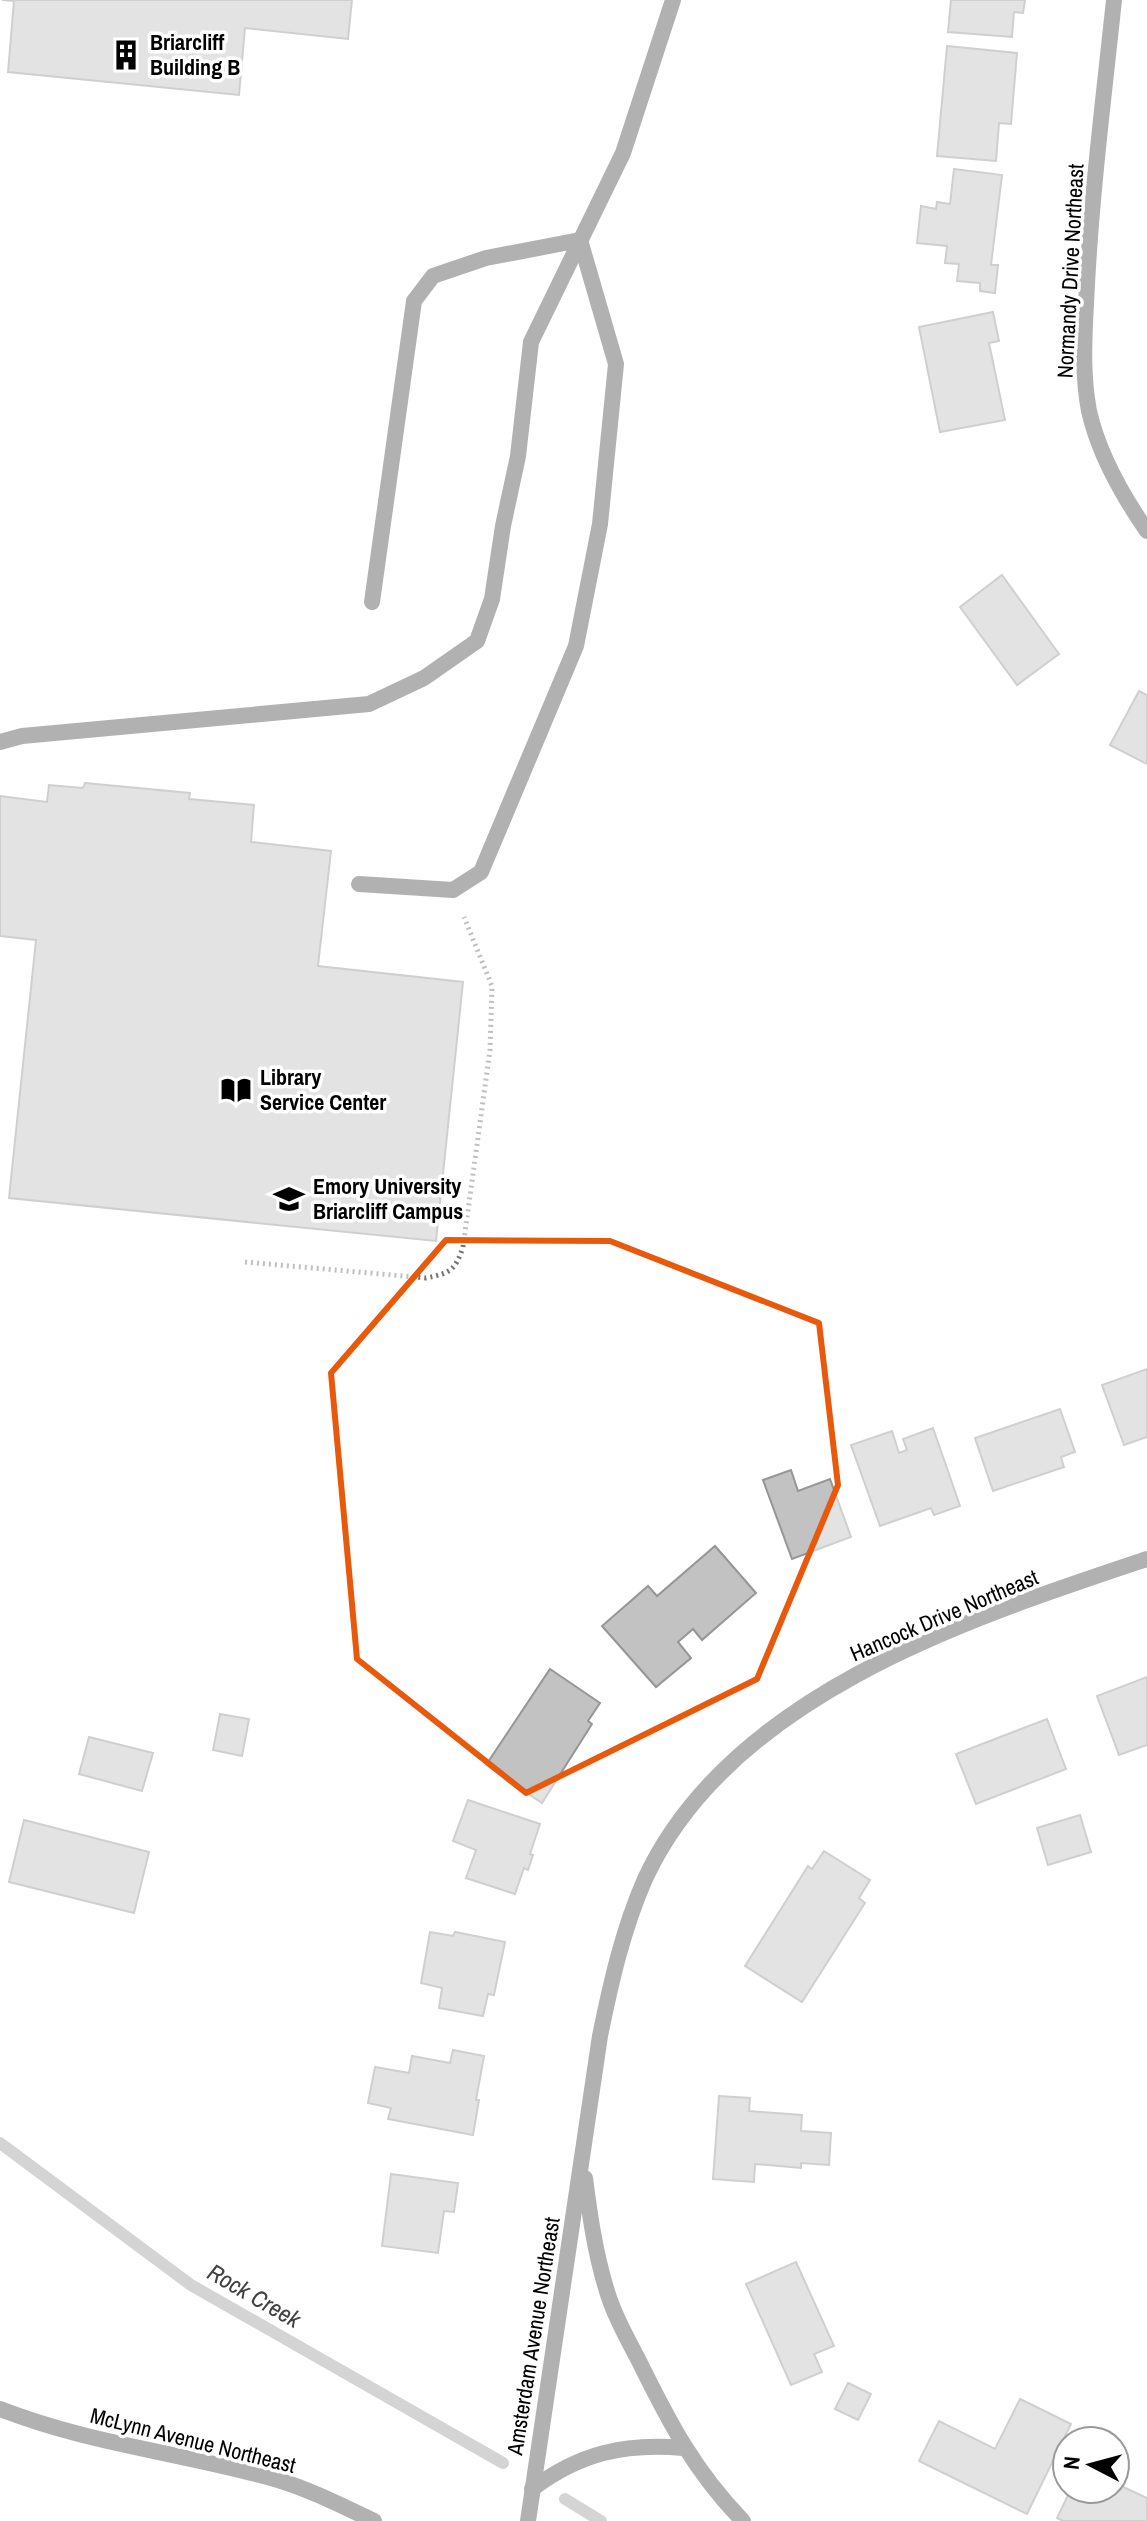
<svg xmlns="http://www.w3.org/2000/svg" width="1147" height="2521" font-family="'Archivo Narrow',sans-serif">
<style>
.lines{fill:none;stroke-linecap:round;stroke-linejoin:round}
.stream{stroke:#a0a0a0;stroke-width:12}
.building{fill:#c2c2c2;stroke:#969696;stroke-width:2}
.path{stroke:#747474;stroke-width:5;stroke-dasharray:2 4;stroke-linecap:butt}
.service{stroke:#525252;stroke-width:16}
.minor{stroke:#525252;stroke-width:16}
.marked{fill:none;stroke:#e8590c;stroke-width:6;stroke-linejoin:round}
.labels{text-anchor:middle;stroke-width:7;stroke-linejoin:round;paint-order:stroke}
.poi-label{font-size:22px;font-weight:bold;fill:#000;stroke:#fff;text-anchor:start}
.street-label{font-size:22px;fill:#000;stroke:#fff}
.water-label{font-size:24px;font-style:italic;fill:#414141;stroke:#fff}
</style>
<rect width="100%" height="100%" fill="#fff"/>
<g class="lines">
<g class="stream">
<path d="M0 2143 191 2285 503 2463"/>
<path d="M565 2499 601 2521"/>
</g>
</g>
<g class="building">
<path d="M2 0H352L348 39 245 28 239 95 8 72 14 1Z"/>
<path d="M951 0H1025L1023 13 1014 12 1012 37 948 32Z"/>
<path d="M947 46 1017 53 1011 124 999 123 996 161 937 156Z"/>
<path d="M954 169 1002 175 991 265H998L995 293 980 291V283L957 281 959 264 945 263 947 246 917 243 921 206 936 209 937 202 950 204Z"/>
<path d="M993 312 999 341 989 343 1005 420 940 432 919 327Z"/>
<path d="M1002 575 1059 654 1017 685 960 607Z"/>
<path d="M1139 691 1147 695V764L1110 745Z"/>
<path d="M85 783 190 793 189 799 254 805 251 842 331 851 318 966 463 982 436 1241 9 1198 36 940 0 936V796L47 802 49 785 83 788Z"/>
<path d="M1147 1369V1437L1124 1445 1102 1385Z"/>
<path d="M1060 1409 1075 1452 1061 1457 1064 1467 993 1491 975 1438Z"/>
<path d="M933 1428 960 1506 934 1515 931 1508 880 1526 851 1445 892 1431 899 1453 907 1450 903 1439Z"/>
<path d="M791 1470 798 1491 830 1479 851 1537 792 1559 763 1480Z"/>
<path d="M715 1546 756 1593 702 1640 693 1629 678 1642 691 1658 656 1687 602 1626 648 1586 657 1596Z"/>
<path d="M550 1669 600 1703 588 1721 592 1724 542 1803 486 1765Z"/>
<path d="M1147 1677V1745L1119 1755 1097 1696Z"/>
<path d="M220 1714 249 1719 242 1756 213 1750Z"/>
<path d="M1047 1719 1066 1769 976 1804 956 1754Z"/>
<path d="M89 1737 153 1753 142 1791 79 1774Z"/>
<path d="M468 1800 540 1824 530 1854 533 1855 528 1870 524 1868 515 1894 466 1878 476 1850 453 1841Z"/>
<path d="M1080 1815 1091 1852 1048 1865 1037 1828Z"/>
<path d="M24 1820 149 1852 134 1913 9 1882Z"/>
<path d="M824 1851 870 1880 859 1898 865 1903 802 2002 745 1966 808 1866 812 1869Z"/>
<path d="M430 1932 453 1936 455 1932 505 1942 494 1995 488 1994 483 2016 439 2008 442 1988 421 1983Z"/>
<path d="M453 2050 484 2056 476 2100H479L473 2135 388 2119 391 2108 368 2103 375 2067 409 2073 412 2056 450 2063Z"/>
<path d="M719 2096 750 2098 749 2111 802 2115 801 2131 831 2133 829 2165 801 2163V2168L755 2164 754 2182 713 2179Z"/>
<path d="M391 2174 458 2183 454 2212 444 2211 438 2253 382 2246Z"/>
<path d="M796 2262 834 2346 814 2354 822 2372 791 2385 746 2284Z"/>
<path d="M848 2383 871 2394 858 2420 835 2409Z"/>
<path d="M1020 2399 1071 2424 1027 2514 919 2461 939 2421 995 2449Z"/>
<path d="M1115 2483 1147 2498V2521H1063L1057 2518 1071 2489H1115Z"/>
</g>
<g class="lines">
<path class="path" d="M245 1262 426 1278C450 1273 455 1271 463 1247L490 1050 492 986 464 917"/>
<path class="service" d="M359 884 453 890 481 872 576 646 600 524 616 364 580 240 486 258 433 276 414 301 372 602"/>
<g class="minor">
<path d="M1114 0C1104 95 1092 189 1087 284 1085 327 1081 369 1089 411 1099 455 1122 495 1147 531"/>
<path d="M0 742 22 736 369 704 424 678 477 641 492 599 503 526 518 456 531 342 623 153 673 0"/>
<path d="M585 2178C590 2216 595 2252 606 2288 613 2313 627 2338 639 2361 669 2422 695 2472 743 2521"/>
<path d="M0 2409C92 2445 185 2453 278 2480 311 2490 342 2506 374 2521"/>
<path d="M532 2489C580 2453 624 2443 683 2448"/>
<path d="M528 2521 600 2036C611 1982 623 1929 645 1879 730 1695 970 1618 1147 1559"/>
</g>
</g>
<path d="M0 0H1147V2521H0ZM446 1240 610 1241 819 1323 838 1485 757 1679 526 1793 357 1659 331 1373Z" fill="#fff" fill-opacity=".55" fill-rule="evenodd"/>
<path class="marked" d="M446 1240 610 1241 819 1323 838 1485 757 1679 526 1793 357 1659 331 1373Z"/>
<defs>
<g id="building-bare" transform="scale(2.4)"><path d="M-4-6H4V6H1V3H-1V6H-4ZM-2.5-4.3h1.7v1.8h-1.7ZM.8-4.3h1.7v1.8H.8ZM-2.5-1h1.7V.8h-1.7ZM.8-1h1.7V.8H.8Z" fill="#000" stroke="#fff" stroke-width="2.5" paint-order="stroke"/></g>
<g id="library-bare" transform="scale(2.4)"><path d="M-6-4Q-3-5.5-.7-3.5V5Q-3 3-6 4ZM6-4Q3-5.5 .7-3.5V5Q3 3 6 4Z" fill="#000" stroke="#fff" stroke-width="2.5" paint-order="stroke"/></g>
<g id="university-bare" transform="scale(2.4)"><path d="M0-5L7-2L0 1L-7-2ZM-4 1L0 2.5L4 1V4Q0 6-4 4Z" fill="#000" stroke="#fff" stroke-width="2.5" paint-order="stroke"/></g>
</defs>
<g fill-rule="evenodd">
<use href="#building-bare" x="126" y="55"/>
<use href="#library-bare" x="236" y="1090"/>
<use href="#university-bare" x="289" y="1199"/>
</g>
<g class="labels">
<g class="poi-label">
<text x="150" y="50">Briarcliff<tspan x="150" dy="25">Building B</tspan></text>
<text x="260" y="1085">Library<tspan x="260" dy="25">Service Center</tspan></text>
<text x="313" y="1194">Emory University<tspan x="313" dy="25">Briarcliff Campus</tspan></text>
</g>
<g class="street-label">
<text transform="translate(1070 271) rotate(-87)" y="8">Normandy Drive Northeast</text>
<text transform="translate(944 1615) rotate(-23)" y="8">Hancock Drive Northeast</text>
<text transform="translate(533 2336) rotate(-81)" y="8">Amsterdam Avenue Northeast</text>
<text transform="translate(193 2440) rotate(14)" y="8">McLynn Avenue Northeast</text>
</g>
<g class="water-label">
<text transform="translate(254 2296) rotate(30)" y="8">Rock Creek</text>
</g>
</g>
<g transform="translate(1091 2465) rotate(276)"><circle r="38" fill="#ffffff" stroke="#999999" stroke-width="2"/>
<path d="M0-6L14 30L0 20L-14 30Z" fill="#000000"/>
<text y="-12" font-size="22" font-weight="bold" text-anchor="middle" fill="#000000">N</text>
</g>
</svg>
